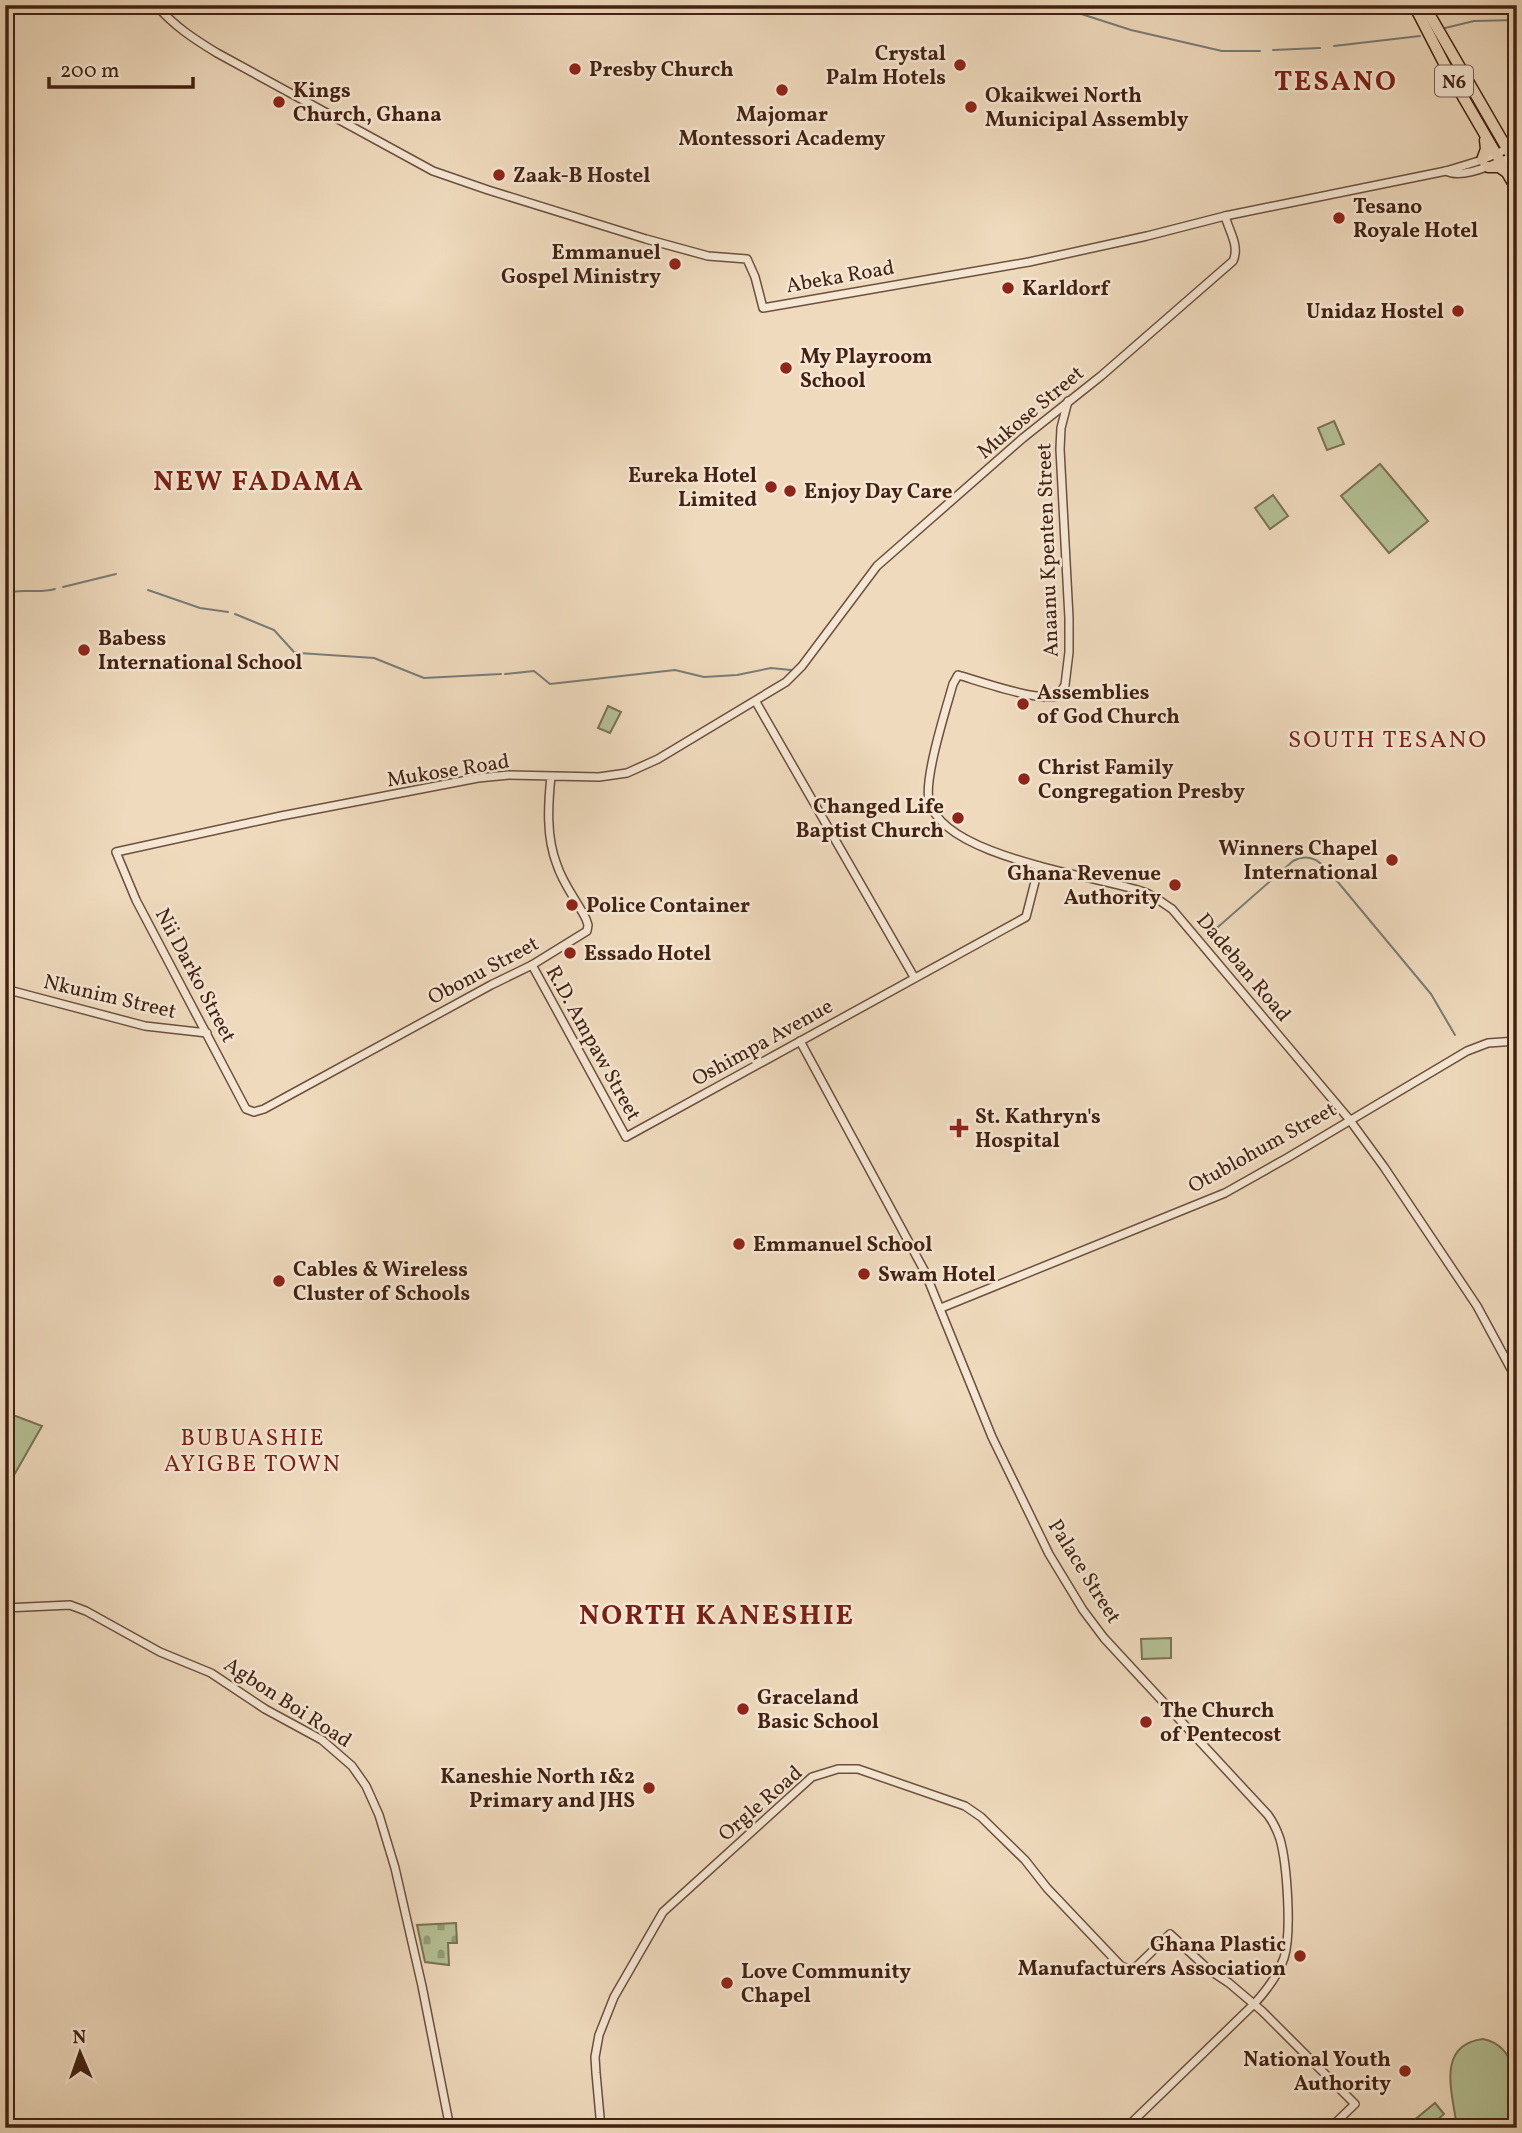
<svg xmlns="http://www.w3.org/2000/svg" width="1522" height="2133" font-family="Vollkorn,serif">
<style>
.cemetery{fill:url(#cemetery-stones);stroke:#7b7154;stroke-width:2}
.park{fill:#b4c195;stroke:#7b7154;stroke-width:2}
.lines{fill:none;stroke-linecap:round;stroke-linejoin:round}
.stream{stroke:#797c77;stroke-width:2}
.minor-casing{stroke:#6d4f3d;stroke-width:10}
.highway-casing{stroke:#422112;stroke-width:13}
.minor{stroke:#f5e7d4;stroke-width:7}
.highway{stroke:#efdabd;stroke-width:10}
.poi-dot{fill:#8f2418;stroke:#f5e7d4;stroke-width:2.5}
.labels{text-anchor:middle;stroke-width:5;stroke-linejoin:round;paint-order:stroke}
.shield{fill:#f5e7d4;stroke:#785c4c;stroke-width:2}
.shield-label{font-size:19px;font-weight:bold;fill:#422112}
.poi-label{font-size:21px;font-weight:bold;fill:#422112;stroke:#f5e7d4;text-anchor:start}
.street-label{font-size:21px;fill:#422112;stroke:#f5e7d4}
.neighbourhood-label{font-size:23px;letter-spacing:2px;fill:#7a1f14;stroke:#f5e7d4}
.quarter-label{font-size:24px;letter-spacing:2px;fill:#7a1f14;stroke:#f5e7d4}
.district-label{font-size:28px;font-weight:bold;letter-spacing:2px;fill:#7a1f14;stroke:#f5e7d4}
</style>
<defs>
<pattern id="cemetery-stones" width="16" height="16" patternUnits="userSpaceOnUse" patternTransform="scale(1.75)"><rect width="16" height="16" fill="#b4c195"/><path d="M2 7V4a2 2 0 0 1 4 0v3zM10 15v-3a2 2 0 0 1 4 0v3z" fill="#949c78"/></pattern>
</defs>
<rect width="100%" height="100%" fill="#efdabd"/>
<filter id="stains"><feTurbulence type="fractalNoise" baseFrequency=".00286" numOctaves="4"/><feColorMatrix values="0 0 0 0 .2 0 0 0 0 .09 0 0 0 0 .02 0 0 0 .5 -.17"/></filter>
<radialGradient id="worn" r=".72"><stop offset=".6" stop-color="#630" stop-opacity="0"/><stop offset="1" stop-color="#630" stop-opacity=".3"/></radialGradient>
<path class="cemetery" d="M456 1923 457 1943H448L449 1965 425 1962 417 1925Z"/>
<g class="park">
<path d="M1334 421 1344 444 1327 450 1318 428Z"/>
<path d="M1380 464 1428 521 1389 553 1341 496Z"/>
<path d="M1273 495 1288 516 1270 529 1255 508Z"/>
<path d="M608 706 621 712 610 733 598 728Z"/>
<path d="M5 1412 42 1426 5 1491Z"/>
<path d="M1171 1638V1658L1142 1659 1141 1639Z"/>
<path d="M1483 2039C1522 2047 1517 2095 1517 2128H1457C1453 2094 1435 2045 1483 2039Z"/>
<path d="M1435 2103 1444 2114 1435 2122 1440 2128H1417L1412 2122Z"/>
</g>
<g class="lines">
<g class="stream">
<path d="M1063 5 1072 11 1131 30 1222 51H1260"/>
<path d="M1445 28 1474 21 1517 20"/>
<path d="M1334 46 1420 36"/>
<path d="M1273 50 1320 48"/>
<path d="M63 587 116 574"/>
<path d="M148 590 200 608 228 612"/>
<path d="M5 593C23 588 37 594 55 589"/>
<path d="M235 614 274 630 294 652 299 653 374 658 424 678 501 674"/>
<path d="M505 674 534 671 550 684 675 670 704 677 737 675 771 668 791 670"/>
<path d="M1208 938 1210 934 1293 861C1313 850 1324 866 1337 881L1431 994 1455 1035"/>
</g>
<g class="minor-casing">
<g id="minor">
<path d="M156 5C174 26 194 39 217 53L433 171 488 190 646 239 708 256 747 259 755 277 763 308 1029 262 1147 236 1225 216 1446 171 1482 160 1507 149"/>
<path d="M1446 171C1463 180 1495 163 1512 157"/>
<path d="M1068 401 1061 428 1060 449 1069 618V652L1065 685 1058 696C1038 702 979 681 958 675L953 684C946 709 924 778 929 800 942 858 1095 875 1144 892 1154 896 1163 903 1172 909L1349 1119 1384 1167 1477 1306 1517 1380"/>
<path d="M756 702 914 977"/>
<path d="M551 776C548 805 546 837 557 865 563 884 577 901 586 919L588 925 587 931 532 965 491 985 264 1109 254 1112 246 1109 136 900 116 852 281 816 478 778 509 775 599 777 627 773 658 759 786 682 802 666 877 566 1023 438 1101 376 1233 261C1240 246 1229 231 1225 216"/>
<path d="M532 965 626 1137 1026 917 1039 866"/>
<path d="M5 989 145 1026 207 1033"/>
<path d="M800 1041 925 1272 992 1437 1049 1554 1083 1610 1104 1638 1268 1815C1273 1822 1277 1830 1280 1839 1287 1864 1292 1933 1284 1958 1278 1975 1266 1991 1254 2004L1126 2128"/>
<path d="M941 1308 1225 1193 1287 1158 1467 1051 1488 1043 1517 1041"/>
<path d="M5 1608 70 1605 86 1611 160 1652 211 1673 265 1709 322 1740 352 1766 366 1786 379 1815 395 1868 422 1986 450 2128"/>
<path d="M601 2128 596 2073 595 2057 599 2035 614 1997 663 1912 812 1777 838 1769H858L965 1806 981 1817 1025 1860 1047 1888 1120 1965C1127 1969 1130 1970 1137 1966L1170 1934 1208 1969 1229 1983 1262 2011 1355 2104 1330 2128"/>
</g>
</g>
<g class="highway-casing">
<g id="highway">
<path d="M1414 5 1448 71 1517 190"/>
<path d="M1424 5 1517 166"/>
<path d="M1482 160 1486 149 1485 140"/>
<path d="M1488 167H1499L1505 171"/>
</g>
</g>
<use href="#minor" class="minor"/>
<use href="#highway" class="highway"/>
</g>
<g class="poi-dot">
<circle cx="960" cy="65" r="7"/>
<circle cx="575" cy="69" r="7"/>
<circle cx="782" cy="90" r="7"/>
<circle cx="279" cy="102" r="7"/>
<circle cx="971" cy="107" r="7"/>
<circle cx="499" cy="175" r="7"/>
<circle cx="1339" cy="218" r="7"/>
<circle cx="675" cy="264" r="7"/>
<circle cx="1008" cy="288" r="7"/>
<circle cx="1458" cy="311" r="7"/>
<circle cx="786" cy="368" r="7"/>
<circle cx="771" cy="487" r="7"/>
<circle cx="790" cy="491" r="7"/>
<circle cx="84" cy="650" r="7"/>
<circle cx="1023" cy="704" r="7"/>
<circle cx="1024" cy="779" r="7"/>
<circle cx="958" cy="818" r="7"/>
<circle cx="1392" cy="860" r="7"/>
<circle cx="1175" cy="885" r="7"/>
<circle cx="572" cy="905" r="7"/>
<circle cx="570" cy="953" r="7"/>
<path d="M955.5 1117.5h7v7h7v7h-7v7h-7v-7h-7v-7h7z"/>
<circle cx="739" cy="1244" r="7"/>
<circle cx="864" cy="1274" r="7"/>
<circle cx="279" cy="1281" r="7"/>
<circle cx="743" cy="1709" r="7"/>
<circle cx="1146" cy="1722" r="7"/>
<circle cx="649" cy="1788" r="7"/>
<circle cx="1300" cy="1956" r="7"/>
<circle cx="727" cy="1983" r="7"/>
<circle cx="1405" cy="2071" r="7"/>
</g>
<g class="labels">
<rect class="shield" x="1435" y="65.5" width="38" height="31" rx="5"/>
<g class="shield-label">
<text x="1454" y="88">N6</text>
</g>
<g class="poi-label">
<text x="946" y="60" text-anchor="end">Crystal<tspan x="946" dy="24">Palm Hotels</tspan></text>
<text x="589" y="76">Presby Church</text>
<text x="293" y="97">Kings<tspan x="293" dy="24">Church, Ghana</tspan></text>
<text x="985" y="102">Okaikwei North<tspan x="985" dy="24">Municipal Assembly</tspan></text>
<text x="782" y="121" text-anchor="middle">Majomar<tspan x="782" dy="24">Montessori Academy</tspan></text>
<text x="513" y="182">Zaak-B Hostel</text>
<text x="1353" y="213">Tesano<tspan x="1353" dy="24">Royale Hotel</tspan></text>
<text x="661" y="259" text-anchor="end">Emmanuel<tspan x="661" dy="24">Gospel Ministry</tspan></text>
<text x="1022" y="295">Karldorf</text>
<text x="1444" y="318" text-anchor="end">Unidaz Hostel</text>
<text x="800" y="363">My Playroom<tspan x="800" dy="24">School</tspan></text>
<text x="757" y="482" text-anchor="end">Eureka Hotel<tspan x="757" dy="24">Limited</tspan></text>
<text x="804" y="498">Enjoy Day Care</text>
<text x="98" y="645">Babess<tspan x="98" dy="24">International School</tspan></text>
<text x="1037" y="699">Assemblies<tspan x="1037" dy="24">of God Church</tspan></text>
<text x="1038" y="774">Christ Family<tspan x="1038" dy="24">Congregation Presby</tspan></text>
<text x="944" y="813" text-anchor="end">Changed Life<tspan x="944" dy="24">Baptist Church</tspan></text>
<text x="1378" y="855" text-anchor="end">Winners Chapel<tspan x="1378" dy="24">International</tspan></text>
<text x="1161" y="880" text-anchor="end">Ghana Revenue<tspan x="1161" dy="24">Authority</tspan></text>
<text x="586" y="912">Police Container</text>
<text x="584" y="960">Essado Hotel</text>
<text x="975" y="1123">St. Kathryn's<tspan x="975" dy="24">Hospital</tspan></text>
<text x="753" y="1251">Emmanuel School</text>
<text x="293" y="1276">Cables &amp; Wireless<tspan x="293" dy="24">Cluster of Schools</tspan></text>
<text x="878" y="1281">Swam Hotel</text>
<text x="757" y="1704">Graceland<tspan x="757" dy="24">Basic School</tspan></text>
<text x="1160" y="1717">The Church<tspan x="1160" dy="24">of Pentecost</tspan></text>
<text x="635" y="1783" text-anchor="end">Kaneshie North 1&amp;2<tspan x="635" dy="24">Primary and JHS</tspan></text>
<text x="1286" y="1951" text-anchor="end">Ghana Plastic<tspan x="1286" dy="24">Manufacturers Association</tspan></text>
<text x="741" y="1978">Love Community<tspan x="741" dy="24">Chapel</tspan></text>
<text x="1391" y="2066" text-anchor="end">National Youth<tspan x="1391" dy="24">Authority</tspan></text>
</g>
<g class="street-label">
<text transform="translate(840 276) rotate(-10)" y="7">Abeka Road</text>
<text transform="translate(1030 412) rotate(-40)" y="7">Mukose Street</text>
<text transform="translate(1047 550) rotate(-92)" y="7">Anaanu Kpenten Street</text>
<text transform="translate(448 770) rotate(-9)" y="7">Mukose Road</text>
<text transform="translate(1244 967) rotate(50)" y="7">Dadeban Road</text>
<text transform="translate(483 970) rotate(-28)" y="7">Obonu Street</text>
<text transform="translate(196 975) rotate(62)" y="7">Nii Darko Street</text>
<text transform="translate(110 996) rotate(13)" y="7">Nkunim Street</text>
<text transform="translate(762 1042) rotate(-29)" y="7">Oshimpa Avenue</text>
<text transform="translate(594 1043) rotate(61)" y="7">R.D. Ampaw Street</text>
<text transform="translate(1262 1147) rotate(-29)" y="7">Otublohum Street</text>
<text transform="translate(1085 1571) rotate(58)" y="7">Palace Street</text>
<text transform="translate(288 1702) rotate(33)" y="7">Agbon Boi Road</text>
<text transform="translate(760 1803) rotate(-41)" y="7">Orgle Road</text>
</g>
<g class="neighbourhood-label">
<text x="253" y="1445">BUBUASHIE<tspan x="253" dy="26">AYIGBE TOWN</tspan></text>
</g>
<g class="quarter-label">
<text x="1388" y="747">SOUTH TESANO</text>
</g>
<g class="district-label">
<text x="1336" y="90">TESANO</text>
<text x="259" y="490">NEW FADAMA</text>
<text x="717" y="1624">NORTH KANESHIE</text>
</g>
</g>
<rect width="1522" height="2133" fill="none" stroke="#efdabd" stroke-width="28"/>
<rect x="7" y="7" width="1508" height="2119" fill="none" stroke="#422112" stroke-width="3.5"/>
<rect x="14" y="14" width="1494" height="2105" fill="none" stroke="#422112" stroke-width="2"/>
<g transform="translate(80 2053) rotate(358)" stroke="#f5e7d4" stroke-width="5" paint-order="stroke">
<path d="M0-5L12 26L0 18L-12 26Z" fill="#422112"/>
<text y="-10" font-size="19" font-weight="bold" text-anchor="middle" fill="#422112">N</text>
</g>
<path d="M49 77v10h144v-10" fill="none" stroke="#422112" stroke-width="3.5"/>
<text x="60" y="77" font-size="21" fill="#422112" stroke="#f5e7d4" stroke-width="5" paint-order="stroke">200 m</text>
<rect width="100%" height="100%" filter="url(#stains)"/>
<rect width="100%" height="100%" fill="url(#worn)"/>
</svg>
